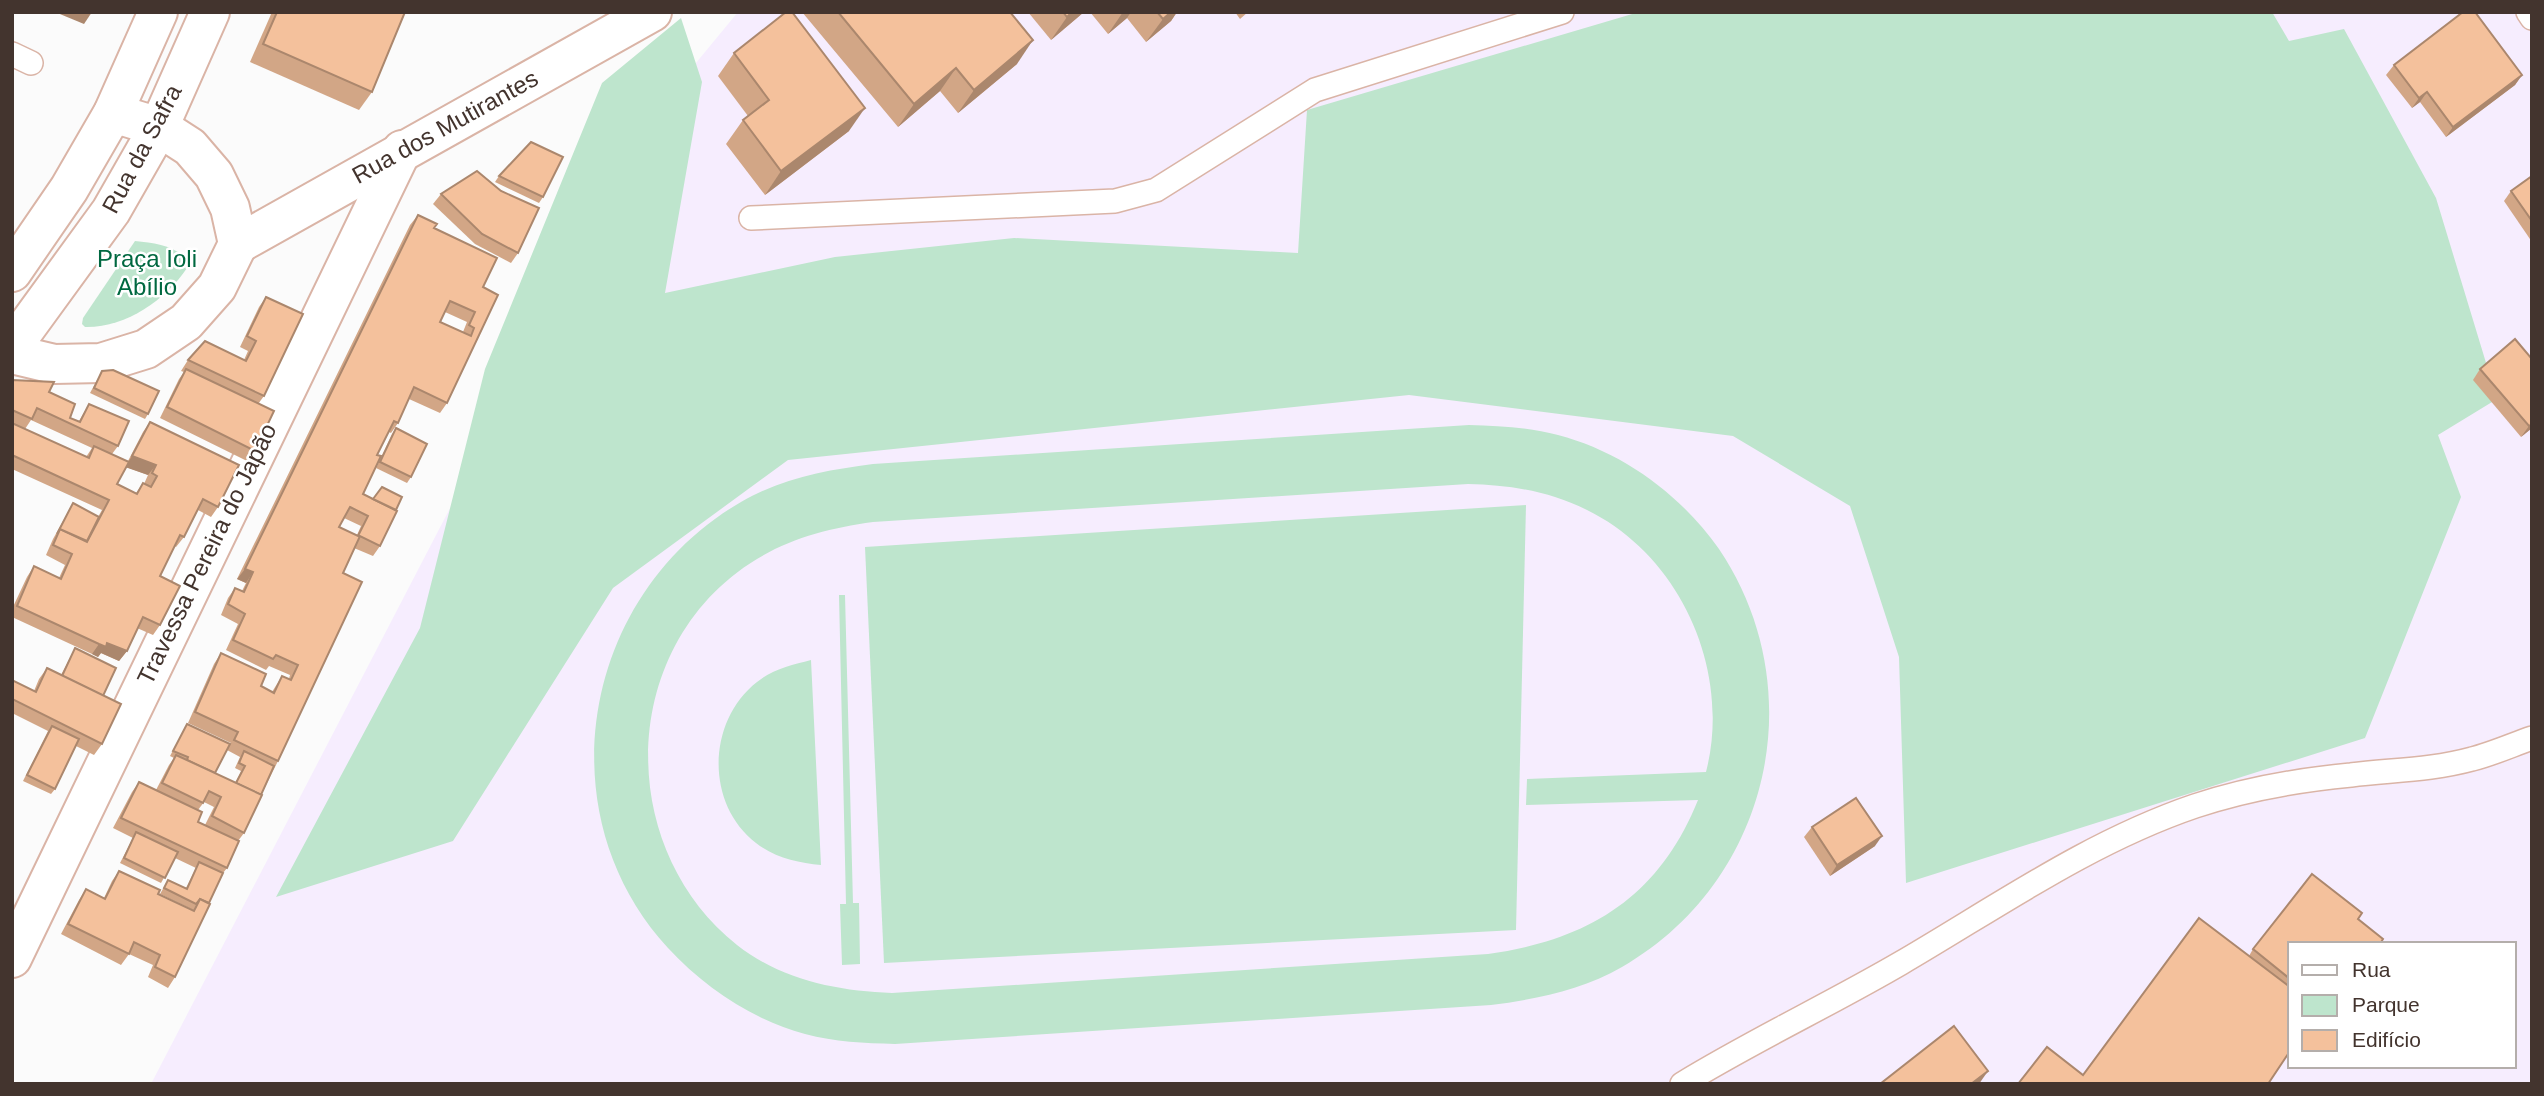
<svg xmlns="http://www.w3.org/2000/svg" width="2544" height="1096" font-family="Arial,sans-serif">
<style>
.education{fill:#f6edfe;fill-rule:evenodd}
.green{fill:#bee5cd;fill-rule:evenodd}
.lines{fill:none;stroke-linecap:round;stroke-linejoin:round}
.lane-casing{stroke:#dab4a6;stroke-width:26}
.street-casing{stroke:#dab4a6;stroke-width:42}
.secondary-casing{stroke:#dab4a6;stroke-width:42}
.lane{stroke:#fff;stroke-width:23}
.street{stroke:#fff;stroke-width:38}
.secondary{stroke:#fff;stroke-width:38}
.wall{fill:#d2a686;fill-rule:evenodd}
.shaded-wall{fill:#ab876d}
.building{fill:#f4c19c;stroke:#ab876d;stroke-width:2;fill-rule:evenodd}
.labels{text-anchor:middle;stroke-width:5;stroke-linejoin:round;paint-order:stroke}
.street-label{font-size:24px;fill:#43342e;stroke:#fff}
.park-label{font-size:24px;fill:#006840;stroke:#fff}
</style>
<rect width="100%" height="100%" fill="#fbfbfb"/>
<path class="education" d="M738 12H2532V1084H151L555 306 620 155ZM2290 944H2514V1066H2290Z"/>
<g class="green">
<path d="M1639 12H2272L2289 41 2344 29 2436 198 2497 399 2438 435 2461 497 2365 738 1906 883 1899 657 1850 506 1733 436 1409 395 788 460 613 588 453 841 276 897 420 628 485 369 602 83 681 18 702 82 665 293 835 257 1014 238 1298 253 1307 110Z"/>
<path d="M135 241C154 243 173 245 187 259V268C166 300 125 328 85 327L82 324 83 318Z"/>
<path d="M1469 425C1499 426 1529 427 1558 435 1623 452 1681 495 1719 549 1814 690 1770 882 1622 967 1582 990 1537 999 1491 1005L895 1044C864 1043 835 1042 805 1034 753 1020 705 988 668 948 543 812 583 593 741 502 782 478 827 470 873 464ZM1468 484C1510 485 1549 491 1587 510 1681 556 1732 671 1706 772L1527 779 1526 805 1698 800C1659 897 1589 940 1488 954L892 993C837 991 782 980 737 945 613 846 618 643 757 559 793 537 831 528 873 522Z"/>
<path d="M1526 505 1516 930 884 963 865 547Z"/>
<path d="M839 595H845L853 903H859L860 964 842 965 840 904H846Z"/>
<path d="M811 660 821 865C798 863 775 858 756 843 705 804 707 721 757 682 773 669 792 665 811 660Z"/>
</g>
<g class="lines">
<g class="lane-casing">
<g id="lane">
<path d="M2528 12 2532 18"/>
<path d="M12 54 31 63"/>
<path d="M751 218 1115 201 1156 190 1315 90 1562 12"/>
<path d="M1682 1084C1754 1040 1829 1005 1901 963 1997 907 2089 842 2195 806 2246 789 2298 780 2351 775 2391 770 2432 770 2472 759 2492 754 2512 745 2532 738"/>
</g>
</g>
<g class="street-casing">
<path id="street" d="M12 958 402 150"/>
</g>
<g class="secondary-casing">
<g id="secondary">
<path d="M238 244 652 12"/>
<path d="M12 272 69 189 113 113 158 12"/>
<path d="M12 347 111 211 159 127 210 12"/>
<path d="M12 354 54 364 101 363 146 349 186 322 217 287 238 244 230 208 214 175 190 147 159 127 113 113"/>
</g>
</g>
<use href="#lane" class="lane"/>
<use href="#street" class="street"/>
<use href="#secondary" class="secondary"/>
</g>
<g class="wall">
<path d="M272 12H405L372 92 359 110 250 62Z"/>
<path d="M802 12H1010L1017 64 958 113 940 91 898 127Z"/>
<path d="M1028 12H1084L1051 40Z"/>
<path d="M1090 12H1177L1171 21 1146 42 1127 18 1108 34Z"/>
<path d="M1235 12H1248L1240 19Z"/>
<path d="M734 53 849 131 765 195 726 144 743 120 748 116 718 76Z"/>
<path d="M2394 65 2522 75 2515 85 2446 137 2420 102 2412 108 2386 75Z"/>
<path d="M499 176 543 197 539 203 495 182Z"/>
<path d="M2532 176V242L2504 201 2511 191Z"/>
<path d="M441 194 518 253 511 263 475 244 433 204Z"/>
<path d="M418 215 434 228 483 287 498 295 447 403 440 413 409 399 398 423 391 433 389 432 377 455 363 494 380 546 373 556 354 548 343 573 278 761 261 795 244 833 238 841 227 868 223 873 175 977 168 988 148 977 153 965 129 954 121 965 61 934 79 900 86 889 104 898 112 881 119 871 158 894 192 910H193L160 894 168 880 186 888 196 868 175 858 161 883 120 863 133 838 113 828 132 792 139 782 156 790 169 765 174 758 170 756 187 724 230 744 231 743 188 723 214 664 221 653 261 686 272 692 282 676 289 679 290 675 269 666 266 670 226 650 238 624 221 615 228 598 235 588 242 591 246 583 237 579 410 225ZM445 312 467 322 463 332 440 322ZM344 518 361 526 357 535 339 527ZM227 750 240 757 235 768 241 771 235 783 215 773ZM204 802 214 807 205 825 198 822V810Z"/>
<path d="M266 297 264 396 258 404 255 451 247 461 160 418 179 379 184 372 181 371 188 360H244L248 351 240 347 259 307Z"/>
<path d="M2480 369 2532 428 2521 437 2473 380Z"/>
<path d="M102 371 148 414 145 419 90 393Z"/>
<path d="M12 380 49 392 70 418 79 421 89 404 118 446 112 454 128 461 143 432 150 422 218 507 211 517 198 510 184 537 176 547 174 546 160 576V625L153 635 137 628 127 651 119 661 101 653 98 657 92 654 12 617V609L27 577 34 566 59 578 65 565 46 555 53 539 73 503 98 517 102 510 12 469ZM31 420 92 448 86 457 25 429ZM126 467 148 475 144 484 143 483 136 493 117 484Z"/>
<path d="M396 428 411 477 407 483 376 468 392 434Z"/>
<path d="M75 648 103 696 102 744 94 755 76 746 55 789 51 794 23 781 48 731 12 713V680L34 691 39 679 47 668 61 675Z"/>
<path d="M1812 827 1875 846 1830 876 1804 837Z"/>
<path d="M2290 944V1051L2083 1075 2249 956 2253 949Z"/>
</g>
<g class="shaded-wall">
<path d="M55 12H92L84 24Z"/>
<path d="M1072 12H1084L1051 40 1067 17Z"/>
<path d="M1123 12H1131L1127 18 1108 34Z"/>
<path d="M1171 12H1177L1171 21 1146 42 1163 19Z"/>
<path d="M1033 40 1017 64 958 113 974 90Z"/>
<path d="M956 68 940 91 898 127 914 104Z"/>
<path d="M2522 75 2515 85 2446 137 2453 127Z"/>
<path d="M2427 92 2420 102 2412 108 2419 98Z"/>
<path d="M865 108 849 131 765 195 781 171Z"/>
<path d="M2532 424V428L2521 437 2529 426Z"/>
<path d="M132 456 156 465 148 475 125 467Z"/>
<path d="M245 569 253 572 246 583 237 579Z"/>
<path d="M107 643 127 651 119 661 101 653 98 657 92 654 99 644Z"/>
<path d="M1882 836 1875 846 1830 876 1837 865Z"/>
<path d="M1988 1071 1979 1084H1971Z"/>
</g>
<g class="building">
<path d="M277 12H405L372 92 263 44Z"/>
<path d="M786 12H792L865 108 781 171 743 120 769 100 734 53Z"/>
<path d="M838 12H1010L1033 40 974 90 956 68 914 104Z"/>
<path d="M1063 12H1072L1067 17Z"/>
<path d="M1157 12H1171L1163 19Z"/>
<path d="M2463 12H2475L2522 75 2453 127 2427 92 2419 98 2394 65Z"/>
<path d="M531 142 563 157 543 197 499 176Z"/>
<path d="M477 171 501 191 539 208 518 253 482 234 441 194Z"/>
<path d="M2532 176V221L2511 191Z"/>
<path d="M418 215 437 224 434 228 497 258 483 287 498 295 447 403 414 387 398 423 394 421 377 455 381 456 363 494 397 511 380 546 360 536 343 573 362 582 278 761 234 740 238 732 195 712 221 653 266 674 261 686 274 693 282 676 291 680 298 665 276 655 273 659 233 640 245 614 228 604 235 588 244 592 253 572 245 569ZM450 301 475 312 469 325 474 328 471 336 440 322ZM350 507 368 516 358 536 339 527Z"/>
<path d="M266 297 303 314 264 396 188 360 205 341 246 361 256 341 247 336Z"/>
<path d="M2515 339 2532 359V424L2529 426 2480 369Z"/>
<path d="M186 369 274 411 255 451 167 407Z"/>
<path d="M113 370 159 391 148 414 94 388 102 371Z"/>
<path d="M12 380 54 382 49 392 75 404 70 418 80 422 89 404 129 421 118 446 37 408 32 419 12 410Z"/>
<path d="M150 422 239 465 218 507 203 499 184 537 180 535 160 576 180 586 160 625 143 617 127 651 107 643 106 647 99 644 17 606 34 566 61 579 72 554 53 545 60 529 87 542 109 500 12 455V423L89 458 94 446 129 462 117 484 137 494 143 483 151 487 157 476 152 473 156 465 132 456Z"/>
<path d="M396 428 427 444 411 477 380 462Z"/>
<path d="M382 487 402 497 396 510 373 499Z"/>
<path d="M73 503 99 517 87 541 60 529 57 534Z"/>
<path d="M75 648 116 668 103 696 62 676Z"/>
<path d="M47 668 121 704 102 744 12 699V680L36 692Z"/>
<path d="M187 724 230 744 215 773 187 760 188 757 173 751Z"/>
<path d="M52 726 79 739 55 789 27 775Z"/>
<path d="M244 751 274 766 261 795 236 783 245 766 239 763Z"/>
<path d="M176 755 262 795 244 833 212 816 221 797 209 791 203 803 162 783Z"/>
<path d="M139 782 202 812 198 822 239 841 227 868 121 818Z"/>
<path d="M1856 798 1882 836 1837 865 1812 827Z"/>
<path d="M136 832 178 852 165 878 124 858Z"/>
<path d="M199 862 223 873 209 903 200 899 196 904 164 888 168 880 187 889Z"/>
<path d="M119 871 160 890 158 894 194 911 200 899 210 904 175 977 155 967 160 955 134 942 129 954 68 924 86 889 105 899Z"/>
<path d="M2312 874 2362 913 2358 919 2383 939 2380 944H2290V979L2253 949Z"/>
<path d="M2199 918 2290 987V1051L2268 1084H2018L2047 1047 2083 1075Z"/>
<path d="M1954 1026 1988 1071 1971 1084H1880Z"/>
</g>
<g class="labels">
<g class="street-label">
<text transform="translate(445 127) rotate(-29)" y="8">Rua dos Mutirantes</text>
<text transform="translate(142 149) rotate(-62)" y="8">Rua da Safra</text>
<text transform="translate(207 554) rotate(-64)" y="8">Travessa Pereira do Japão</text>
</g>
<g class="park-label">
<text x="147" y="267">Praça Ioli<tspan x="147" dy="28">Abílio</tspan></text>
</g>
</g>
<rect width="2544" height="1096" fill="none" stroke="#43342e" stroke-width="28"/>
<rect x="2288" y="942" width="228" height="126" fill="#ffffff" stroke="#b4aeab" stroke-width="2"/>
<rect x="2302" y="965" width="35" height="10" fill="#ffffff" stroke="#b4aeab" stroke-width="2"/>
<text x="2352" y="977" font-size="21" fill="#43342e">Rua</text>
<rect x="2302" y="995" width="35" height="21" fill="#bee5cd" stroke="#b4aeab" stroke-width="2"/>
<text x="2352" y="1012" font-size="21" fill="#43342e">Parque</text>
<rect x="2302" y="1030" width="35" height="21" fill="#f4c19c" stroke="#b4aeab" stroke-width="2"/>
<text x="2352" y="1047" font-size="21" fill="#43342e">Edifício</text>
</svg>
